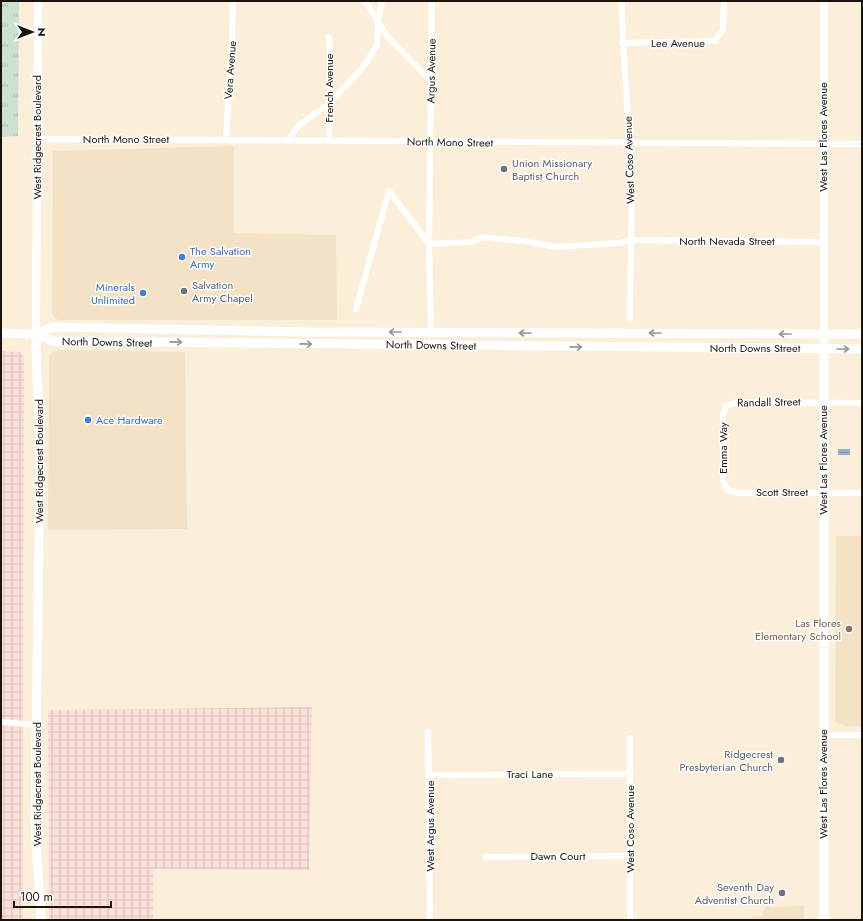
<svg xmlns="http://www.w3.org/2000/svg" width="863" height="921" font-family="Jost,sans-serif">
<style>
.built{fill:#f3e2c6}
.industrial{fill:url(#industrial-grid)}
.grass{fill:url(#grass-tufts)}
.water{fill:url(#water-rules)}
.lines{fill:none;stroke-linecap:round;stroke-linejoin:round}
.minor{stroke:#fff;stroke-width:6}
.tertiary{stroke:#fff;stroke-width:8}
.secondary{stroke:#fff;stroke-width:9}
.oneway{stroke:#989592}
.worship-dot{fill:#6b7280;stroke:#fefefe;stroke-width:1.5}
.shop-dot{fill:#3f7fe0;stroke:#fefefe;stroke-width:1.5}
.education-dot{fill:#8d6e63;stroke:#fefefe;stroke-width:1.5}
.labels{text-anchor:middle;stroke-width:3;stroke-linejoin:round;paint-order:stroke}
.street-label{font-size:11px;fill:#19140d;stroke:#fefefe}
.worship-label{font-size:11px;fill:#5b616d;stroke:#fefefe;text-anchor:start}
.shop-label{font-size:11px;fill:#366cbe;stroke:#fefefe;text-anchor:start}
.education-label{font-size:11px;fill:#785e54;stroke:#fefefe;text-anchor:end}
</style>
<defs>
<pattern id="industrial-grid" width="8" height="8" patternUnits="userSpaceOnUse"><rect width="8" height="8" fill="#fae0d8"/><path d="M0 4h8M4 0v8" fill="none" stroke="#d6bfb8"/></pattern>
<pattern id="grass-tufts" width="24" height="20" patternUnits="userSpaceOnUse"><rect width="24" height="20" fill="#cde1d3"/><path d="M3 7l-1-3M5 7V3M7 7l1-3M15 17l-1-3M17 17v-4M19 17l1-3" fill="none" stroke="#afc0b4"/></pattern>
<pattern id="water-rules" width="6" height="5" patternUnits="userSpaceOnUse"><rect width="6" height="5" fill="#97b1c6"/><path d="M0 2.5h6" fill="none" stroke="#8297a9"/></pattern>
</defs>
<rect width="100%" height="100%" fill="#fcefda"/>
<g class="built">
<path d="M234 146V233L336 235 337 320H58L52 315 53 151Z"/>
<path d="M56 350 185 352 187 529 48 530 49 355Z"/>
<path d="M836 536H862V726H845L835 722Z"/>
<path d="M804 906V920H752V916H763V911L766 907Z"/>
</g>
<g class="industrial">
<path d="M1 351 20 352 24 357 23 920H1Z"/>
<path d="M312 707 309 870 153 869V920H49L48 710Z"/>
</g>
<path class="grass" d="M1 1H19L18 136 1 137Z"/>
<rect class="water" x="838" y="449" width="12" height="6"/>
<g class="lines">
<g class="minor">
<path d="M365 1 387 36 431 81"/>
<path d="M622 1C622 65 631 128 631 192 632 234 630 277 630 319"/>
<path d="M329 37 331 69 329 140"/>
<path d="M622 43 714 41 723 30 724 1"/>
<path d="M38 139 862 144"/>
<path d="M226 139 232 47 233 1"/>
<path d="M288 140 299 125 330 103 364 66 377 45 378 19 382 1"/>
<path d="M356 309 389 191 429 244 471 242 482 237 531 242 556 247 619 243 630 240 823 242"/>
<path d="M431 332 429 244 432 1"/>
<path d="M862 403 737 402 726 406 723 416V480L727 490 739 493H862"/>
<path d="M1 722 36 725"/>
<path d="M428 732 430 920"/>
<path d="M823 735H862"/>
<path d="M630 738V920"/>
<path d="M430 775 629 774"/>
<path d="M486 857 630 856"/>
</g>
<g class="tertiary">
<path d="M36 334 38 1"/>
<path d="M824 334V1"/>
</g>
<g class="secondary">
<path d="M1 333 36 334 53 341 862 349"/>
<path d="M36 334 52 327 301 332 862 334"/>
<path d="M36 334C36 375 40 416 40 457L35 823 41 920"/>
<path d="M824 334V920"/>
</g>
</g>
<defs><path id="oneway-shaft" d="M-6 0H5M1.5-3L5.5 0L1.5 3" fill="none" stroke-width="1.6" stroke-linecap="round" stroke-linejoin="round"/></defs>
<g class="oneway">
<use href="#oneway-shaft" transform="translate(395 332) rotate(-180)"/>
<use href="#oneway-shaft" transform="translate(525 333) rotate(-180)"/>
<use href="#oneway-shaft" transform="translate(655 333) rotate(-180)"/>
<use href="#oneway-shaft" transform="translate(785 334) rotate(-180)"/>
<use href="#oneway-shaft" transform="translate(176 342) rotate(1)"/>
<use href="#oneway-shaft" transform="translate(306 344) rotate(1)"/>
<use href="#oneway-shaft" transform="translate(576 347) rotate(1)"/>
<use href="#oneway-shaft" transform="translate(843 349)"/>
</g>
<g class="worship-dot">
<circle cx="504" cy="169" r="4"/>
<circle cx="184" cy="291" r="4"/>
<circle cx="781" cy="760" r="4"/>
<circle cx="782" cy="893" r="4"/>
</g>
<g class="shop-dot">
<circle cx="182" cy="257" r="4"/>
<circle cx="143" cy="293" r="4"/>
<circle cx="88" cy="420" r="4"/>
</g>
<circle class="education-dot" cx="849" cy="629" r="4"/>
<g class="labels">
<g class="street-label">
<text x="678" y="47">Lee Avenue</text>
<text transform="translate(230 70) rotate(-86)" y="4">Vera Avenue</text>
<text transform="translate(431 71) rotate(-89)" y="4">Argus Avenue</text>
<text transform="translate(329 88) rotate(-90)" y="4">French Avenue</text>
<text transform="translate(37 137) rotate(-90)" y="4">West Ridgecrest Boulevard</text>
<text transform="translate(823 137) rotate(-90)" y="4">West Las Flores Avenue</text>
<text x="126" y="143">North Mono Street</text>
<text transform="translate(450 142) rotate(1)" y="4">North Mono Street</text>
<text transform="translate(629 160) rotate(-92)" y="4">West Coso Avenue</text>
<text x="727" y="245">North Nevada Street</text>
<text transform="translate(107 342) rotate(1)" y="4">North Downs Street</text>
<text transform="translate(431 345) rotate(1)" y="4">North Downs Street</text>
<text x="755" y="352">North Downs Street</text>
<text transform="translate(769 402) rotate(-1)" y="4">Randall Street</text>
<text transform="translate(723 448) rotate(-90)" y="4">Emma Way</text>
<text transform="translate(823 460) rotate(-90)" y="4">West Las Flores Avenue</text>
<text transform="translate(39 461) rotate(-90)" y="4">West Ridgecrest Boulevard</text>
<text x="782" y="496">Scott Street</text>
<text x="530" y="778">Traci Lane</text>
<text transform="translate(37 784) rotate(-90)" y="4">West Ridgecrest Boulevard</text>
<text transform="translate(823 784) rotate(-90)" y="4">West Las Flores Avenue</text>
<text transform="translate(430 826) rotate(-90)" y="4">West Argus Avenue</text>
<text transform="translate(630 829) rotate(-90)" y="4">West Coso Avenue</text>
<text x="558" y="860">Dawn Court</text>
</g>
<g class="worship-label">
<text x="512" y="167">Union Missionary<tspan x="512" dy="13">Baptist Church</tspan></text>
<text x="192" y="289">Salvation<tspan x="192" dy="13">Army Chapel</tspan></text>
<text x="773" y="758" text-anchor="end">Ridgecrest<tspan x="773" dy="13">Presbyterian Church</tspan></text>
<text x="774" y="891" text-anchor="end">Seventh Day<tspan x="774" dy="13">Adventist Church</tspan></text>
</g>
<g class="shop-label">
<text x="190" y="255">The Salvation<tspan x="190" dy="13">Army</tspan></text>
<text x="135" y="291" text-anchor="end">Minerals<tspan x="135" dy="13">Unlimited</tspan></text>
<text x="96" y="424">Ace Hardware</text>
</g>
<g class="education-label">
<text x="841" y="627">Las Flores<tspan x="841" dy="13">Elementary School</tspan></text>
</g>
</g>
<rect width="863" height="921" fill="none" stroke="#19140d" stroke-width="4"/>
<g transform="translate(32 32) rotate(90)" stroke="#fefefe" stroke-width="3" paint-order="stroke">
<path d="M0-3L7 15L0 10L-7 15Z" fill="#19140d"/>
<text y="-6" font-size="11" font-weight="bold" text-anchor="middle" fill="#19140d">N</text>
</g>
<path d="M14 901v6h97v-6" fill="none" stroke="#19140d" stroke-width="2"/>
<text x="20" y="901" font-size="12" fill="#19140d" stroke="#fefefe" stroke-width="3" paint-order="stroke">100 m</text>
</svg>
